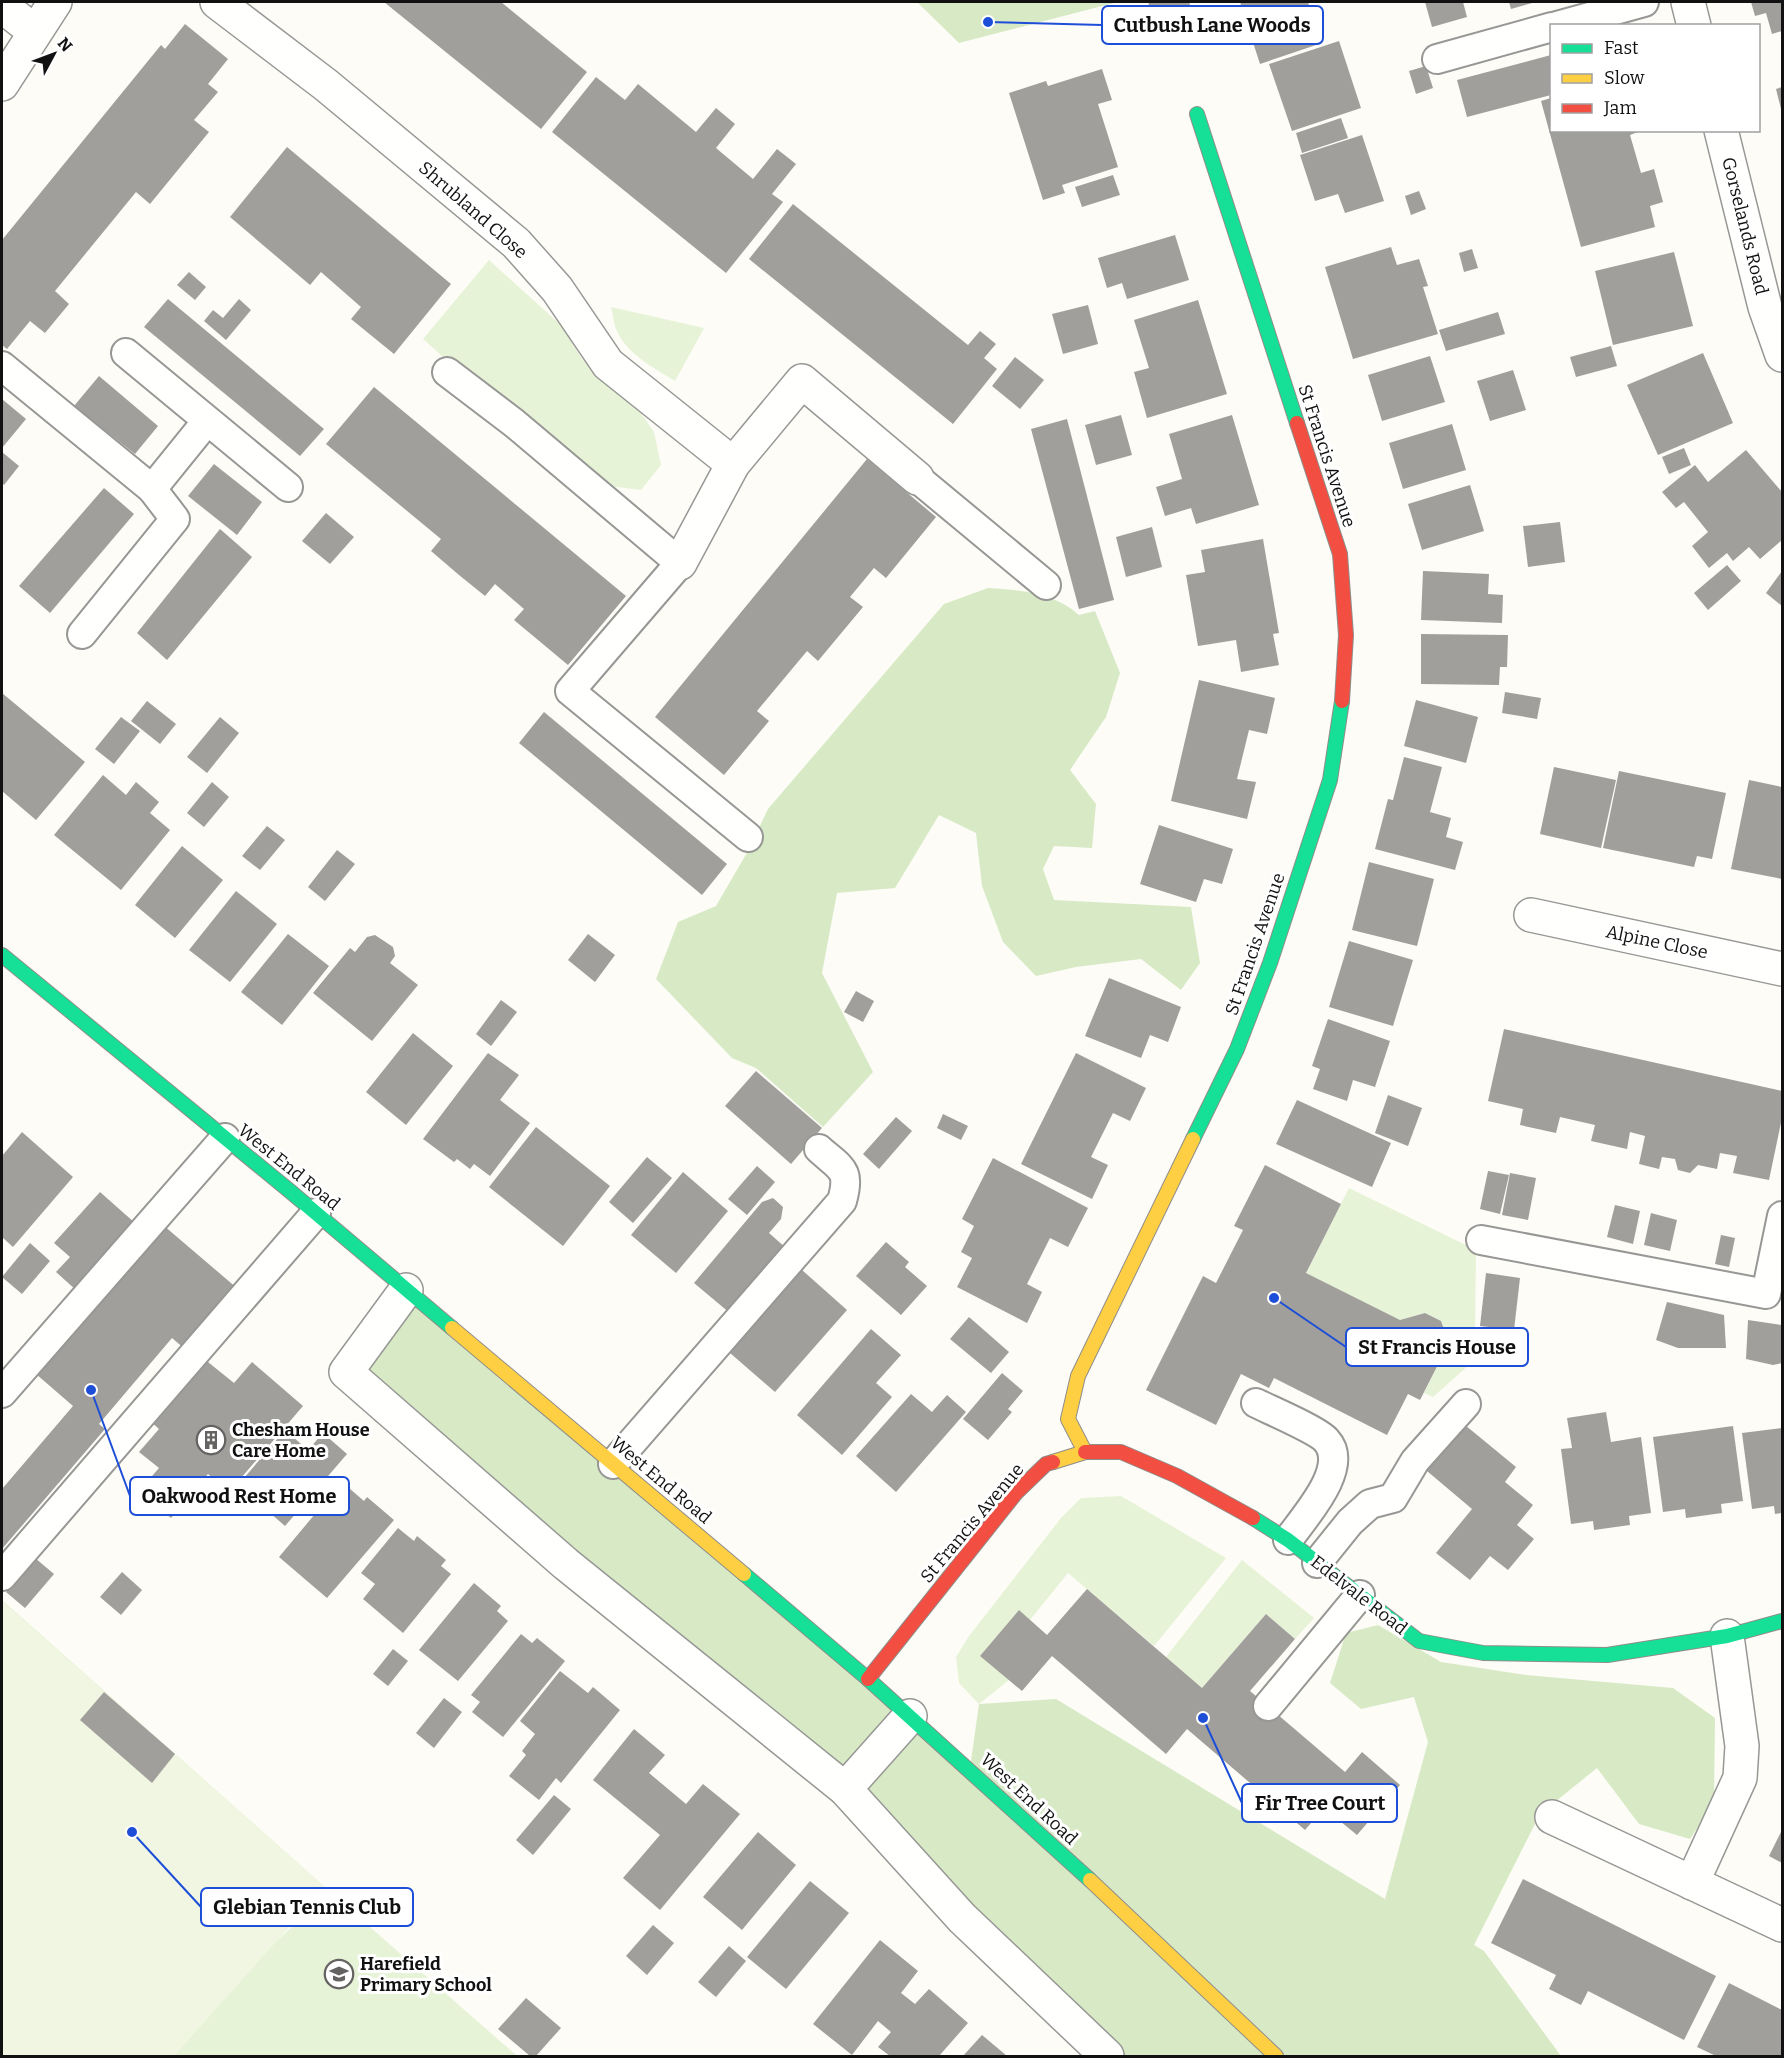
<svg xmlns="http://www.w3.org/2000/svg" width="1784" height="2058" font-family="Bitter,serif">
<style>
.green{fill:#e7f3d7}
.forest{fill:#d8eac5}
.pitch{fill:#f0f6e1}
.building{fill:#a19f9c}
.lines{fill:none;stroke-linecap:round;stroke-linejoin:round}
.lane-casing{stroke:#979795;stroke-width:32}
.street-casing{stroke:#979795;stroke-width:36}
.fast-casing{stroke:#8e8d8b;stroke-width:16}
.slow-casing{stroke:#8e8d8b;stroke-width:16}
.jam-casing{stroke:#8e8d8b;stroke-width:16}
.lane{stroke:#fffffe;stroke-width:28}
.street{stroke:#fffffe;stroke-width:33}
.fast{stroke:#16e098;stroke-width:14}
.slow{stroke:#ffcf43;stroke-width:14}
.jam{stroke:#f24e42;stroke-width:14}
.labels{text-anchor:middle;stroke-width:6;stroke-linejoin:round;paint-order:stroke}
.street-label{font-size:18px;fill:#111;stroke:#fff}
.poi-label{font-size:18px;font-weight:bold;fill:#111;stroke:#fff;text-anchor:start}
.leader{fill:none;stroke:#1d4ed8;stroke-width:2}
.callout-dot{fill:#1d4ed8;stroke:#fff;stroke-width:2}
.callout{fill:#fff;stroke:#1d4ed8;stroke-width:2}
.callout-label{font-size:20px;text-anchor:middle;font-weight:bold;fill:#111}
</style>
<rect width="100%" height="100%" fill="#fdfcf7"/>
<g class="green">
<path d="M489 260 562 326 581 358 640 412 654 432 661 465 641 490 601 485 491 400 423 339Z"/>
<path d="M611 307 704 328 675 381C654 368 623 352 615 326 613 320 613 313 611 307Z"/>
<path d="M1349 1188 1476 1250 1475 1343 1470 1364 1433 1397 1424 1393 1449 1343 1441 1321 1425 1313 1400 1320 1306 1273Z"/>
<path d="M1121 1496 1226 1558 1154 1646 1068 1573 1030 1620 1019 1610 1009 1680 979 1704 959 1683 956 1657 969 1636 1061 1518 1081 1498Z"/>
<path d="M1242 1560 1314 1618 1295 1639 1266 1614 1202 1688 1166 1657Z"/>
<path d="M2 1600 325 1887 276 1942 329 1891 517 2056H162L2 1719Z"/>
</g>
<g class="forest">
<path d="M917 2H1118L959 43Z"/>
<path d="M988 588C1021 590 1053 592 1079 615L1095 611 1120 673 1106 717 1070 770 1096 804 1092 848 1054 846 1043 869 1054 900 1191 907 1200 963 1181 990 1141 959 1076 967 1036 976 1003 942 982 886 976 833 939 815 895 888 837 893 822 973 873 1072 823 1127 756 1068 732 1058 656 979 678 922 716 906 748 851 768 809 944 604Z"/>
<path d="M406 1290 970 1768 979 1704 1056 1699 1385 1899 1428 1742 1414 1697 1361 1709 1330 1683 1346 1633 1378 1625 1441 1662 1526 1675 1673 1688 1715 1718 1714 1802 1690 1839 1639 1824 1597 1768 1540 1814 1474 1945 1484 1951 1561 2056H1107L845 1789 346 1372Z"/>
</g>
<path class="pitch" d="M2 1601 325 1887 174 2056H2Z"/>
<g class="building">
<path d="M384 2H501L587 72 541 129Z"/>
<path d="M1148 2H1189L1193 13 1156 26Z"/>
<path d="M1240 2H1308L1322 43 1260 64Z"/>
<path d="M1425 2H1463L1467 17 1432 27Z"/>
<path d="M1509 2H1536L1511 9Z"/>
<path d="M1751 2H1782V31L1772 34 1766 13 1755 16Z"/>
<path d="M185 24 228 59 208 84 218 92 194 120 209 132 150 204 136 192 55 291 69 304 45 333 30 321 7 349 2 345V240L161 45 165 49Z"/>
<path d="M1339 41 1361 108 1292 131 1269 64Z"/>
<path d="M1551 55V95L1467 117 1457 80Z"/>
<path d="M1426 66 1433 88 1416 94 1409 71Z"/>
<path d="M1102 69 1112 100 1098 104 1118 167 1062 185 1065 193 1043 200 1009 93 1046 81 1048 86Z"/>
<path d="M596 77 625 100 638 84 696 132 716 108 735 124 716 148 753 179 777 149 796 164 772 194 783 202 726 273 552 132Z"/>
<path d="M1782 87V113L1776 89Z"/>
<path d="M1551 98V130H1643L1630 135 1641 173 1654 169 1663 202 1650 206 1655 227 1581 247 1541 101Z"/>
<path d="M1341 118 1348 138 1302 153 1296 133Z"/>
<path d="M1362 135 1384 201 1345 213 1338 194 1315 201 1300 155Z"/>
<path d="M287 147 451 284 394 354 351 319 361 307 321 272 310 285 230 217Z"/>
<path d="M1113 175 1120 195 1082 207 1075 187Z"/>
<path d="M1419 191 1426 209 1411 215 1405 196Z"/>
<path d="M793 204 968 345 980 331 996 344 984 358 997 369 953 424 749 259Z"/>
<path d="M1175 235 1189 280 1127 299 1122 283 1107 288 1098 258Z"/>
<path d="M1391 247 1397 265 1419 259 1428 286 1423 287 1438 334 1353 359 1325 267Z"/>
<path d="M1472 249 1478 268 1464 272 1459 253Z"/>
<path d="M1674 252 1693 326 1613 345 1595 271Z"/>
<path d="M189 272 206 287 195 300 177 285Z"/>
<path d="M168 299 324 429 300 456 144 327Z"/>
<path d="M239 299 251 310 226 340 204 321 213 310 223 318Z"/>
<path d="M1198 300 1227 394 1147 418 1134 372 1149 368 1134 320Z"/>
<path d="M1088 305 1098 344 1063 354 1052 314Z"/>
<path d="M1498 312 1505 334 1446 351 1439 330Z"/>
<path d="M1611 346 1617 366 1576 377 1570 357Z"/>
<path d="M1703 353 1733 423 1658 455 1627 385Z"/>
<path d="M1430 356 1445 402 1382 421 1368 375Z"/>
<path d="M1015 357 1044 380 1020 409 992 386Z"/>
<path d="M1513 370 1526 410 1490 421 1477 381Z"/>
<path d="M99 376 158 426 135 454 74 406Z"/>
<path d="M374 387 626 596 568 665 514 620 524 609 495 584 485 596 459 575 431 551 441 539 326 444Z"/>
<path d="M2 399 26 419 2 448Z"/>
<path d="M1121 415 1132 455 1096 465 1085 425Z"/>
<path d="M1232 415 1259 505 1196 524 1191 508 1165 516 1156 487 1182 479 1169 434Z"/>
<path d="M1067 419 1114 600 1079 609 1031 429Z"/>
<path d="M1452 424 1466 470 1403 489 1389 443Z"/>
<path d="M1684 448 1691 465 1669 474 1662 457Z"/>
<path d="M1746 450 1782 492V540L1760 559 1749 547 1733 561 1727 553 1709 568 1692 546 1708 532 1684 502 1676 508 1662 492 1695 465 1708 482Z"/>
<path d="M2 452 19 466 4 485 2 483Z"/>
<path d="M867 459 936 517 886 578 874 568 850 597 863 607 818 661 807 651 757 711 769 721 724 775 655 717Z"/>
<path d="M214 464 262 502 237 535 188 496Z"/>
<path d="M1470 485 1484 531 1422 550 1408 504Z"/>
<path d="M104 488 134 514 50 613 19 586Z"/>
<path d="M326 513 354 537 330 564 302 541Z"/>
<path d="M1560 522 1565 562 1528 567 1523 526Z"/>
<path d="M1152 527 1162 567 1126 577 1116 537Z"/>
<path d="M220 529 252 557 167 660 137 633Z"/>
<path d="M1263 539 1279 633 1273 634 1279 665 1241 672 1236 640 1198 646 1186 575 1205 572 1201 550Z"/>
<path d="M1727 565 1741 581 1708 610 1694 593Z"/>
<path d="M1423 571 1489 574 1488 594 1503 595 1502 623 1421 620Z"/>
<path d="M1782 571V606L1766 593Z"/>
<path d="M1421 634 1508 635 1507 667H1500L1499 685 1421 684Z"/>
<path d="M1199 680 1275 698 1267 734 1249 730 1237 779 1256 782 1247 819 1171 801Z"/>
<path d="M1505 692 1541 698 1537 719 1502 713Z"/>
<path d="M2 693 85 762 36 820 2 791Z"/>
<path d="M1416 700 1478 717 1466 763 1404 746Z"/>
<path d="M147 701 176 724 160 744 131 721Z"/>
<path d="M544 712 727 864 702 895 519 743Z"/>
<path d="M121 717 140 731 114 764 95 749Z"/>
<path d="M220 717 239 733 207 773 187 757Z"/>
<path d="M1404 757 1442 767 1430 812 1451 818 1446 837 1463 842 1455 870 1375 849 1388 799 1393 800Z"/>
<path d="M1554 767 1616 780 1601 848 1540 834Z"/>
<path d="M1619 771 1726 793 1712 859 1697 856 1694 867 1603 848Z"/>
<path d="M103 775 126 795 136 782 159 802 150 813 170 830 121 890 54 835Z"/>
<path d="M1749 780 1782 787V879L1731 869Z"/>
<path d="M212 782 229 797 204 827 187 813Z"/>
<path d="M1159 825 1233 849 1222 884 1204 879 1196 902 1140 884Z"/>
<path d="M267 826 285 840 260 870 242 856Z"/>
<path d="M182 846 223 880 175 938 135 905Z"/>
<path d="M337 850 355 864 325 901 308 887Z"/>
<path d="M1369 862 1434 879 1417 946 1352 930Z"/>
<path d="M236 891 277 924 230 982 189 950Z"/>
<path d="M288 934 329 966 282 1025 241 992Z"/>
<path d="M588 934 615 955 595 982 568 960Z"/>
<path d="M375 935 393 947 395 956 390 963 418 985 372 1041 313 993 350 948 355 952 367 937Z"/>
<path d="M1349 941 1413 960 1393 1026 1329 1007Z"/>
<path d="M1109 978 1181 1007 1168 1042 1150 1035 1141 1058 1085 1036Z"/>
<path d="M856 991 874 1001 863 1022 844 1012Z"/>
<path d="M501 1000 517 1012 491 1046 476 1034Z"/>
<path d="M1328 1019 1390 1041 1375 1087 1353 1080 1347 1101 1313 1089 1320 1069 1312 1066Z"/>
<path d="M1504 1029 1782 1091V1118L1769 1180 1733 1173 1737 1156 1720 1153 1717 1169 1698 1165 1690 1173 1678 1170 1675 1159 1662 1157 1659 1169 1639 1164 1645 1136 1630 1132 1627 1149 1591 1141 1595 1125 1560 1117 1556 1133 1520 1125 1523 1109 1488 1101Z"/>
<path d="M413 1033 453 1066 406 1125 366 1092Z"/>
<path d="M488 1053 519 1075 500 1100 530 1123 490 1176 474 1164 470 1169 457 1159 454 1162 423 1139Z"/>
<path d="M1076 1053 1146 1088 1130 1121 1113 1113 1091 1157 1108 1165 1092 1199 1021 1164Z"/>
<path d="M756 1071 822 1128 791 1164 725 1106Z"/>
<path d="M1388 1095 1422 1108 1408 1146 1375 1133Z"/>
<path d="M1297 1100 1391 1143 1372 1187 1276 1144Z"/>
<path d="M943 1114 968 1126 961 1140 937 1128Z"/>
<path d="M896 1117 912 1131 879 1169 863 1154Z"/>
<path d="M536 1127 610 1186 563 1246 489 1187Z"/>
<path d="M22 1132 73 1177 13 1247 2 1237V1156Z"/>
<path d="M647 1157 672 1178 633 1223 609 1202Z"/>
<path d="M993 1158 1088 1208 1068 1247 1050 1238 1027 1284 1042 1292 1027 1323 957 1287 972 1258 961 1252 974 1226 962 1219Z"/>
<path d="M1265 1165 1341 1204 1306 1273 1400 1320 1425 1313 1441 1321 1449 1343 1420 1400 1408 1394 1387 1435 1274 1378 1269 1388 1241 1374 1216 1425 1146 1390 1203 1276 1216 1283 1243 1230 1234 1226Z"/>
<path d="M757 1166 775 1182 747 1215 728 1199Z"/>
<path d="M1488 1171 1509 1175 1500 1214 1480 1209Z"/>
<path d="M683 1172 728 1211 676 1273 631 1235Z"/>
<path d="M1510 1173 1536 1178 1528 1220 1502 1215Z"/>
<path d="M100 1192 135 1223 76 1290 56 1272 70 1257 54 1243Z"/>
<path d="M773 1198 783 1207 781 1219 769 1233 786 1248 731 1314 694 1283 762 1202Z"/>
<path d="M1615 1205 1640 1211 1633 1244 1607 1237Z"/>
<path d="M1651 1213 1677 1220 1670 1251 1644 1245Z"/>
<path d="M163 1225 238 1289 186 1350 172 1338 99 1424 105 1429 2 1549V1489L73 1406 36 1374Z"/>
<path d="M1721 1235 1735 1238 1729 1267 1715 1264Z"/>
<path d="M886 1242 909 1262 905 1267 927 1286 901 1315 856 1276Z"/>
<path d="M30 1243 50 1261 22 1294 2 1277Z"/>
<path d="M802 1270 847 1310 775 1392 730 1353Z"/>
<path d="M1486 1273 1520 1278 1514 1330 1480 1326Z"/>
<path d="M1667 1302 1724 1315 1726 1348H1678L1656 1340Z"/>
<path d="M969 1317 1009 1352 991 1373 950 1339Z"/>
<path d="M1748 1320 1782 1325V1363L1773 1365 1746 1359Z"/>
<path d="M871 1329 901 1355 876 1383 892 1397 842 1455 797 1415Z"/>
<path d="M203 1358 234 1383 252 1362 303 1406 229 1492 208 1474 171 1518 139 1491 159 1468 139 1452 159 1429 149 1420Z"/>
<path d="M1002 1373 1023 1391 1008 1409 1012 1412 988 1440 963 1419Z"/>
<path d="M911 1394 932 1412 947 1395 966 1412 896 1492 856 1456Z"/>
<path d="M1606 1412 1611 1442 1641 1437 1651 1513 1629 1516 1630 1525 1594 1530 1593 1521 1571 1524 1561 1449 1572 1448 1567 1418Z"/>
<path d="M1465 1425 1516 1467 1505 1482 1533 1505 1517 1525 1534 1539 1508 1570 1490 1556 1470 1580 1436 1553 1472 1509 1427 1471Z"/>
<path d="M1733 1426 1743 1501 1721 1504 1722 1513 1686 1518 1685 1509 1663 1512 1653 1437Z"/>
<path d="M1782 1428V1513L1775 1514 1774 1506 1752 1509 1742 1433Z"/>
<path d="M285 1430 308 1450 323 1433 347 1454 285 1526 238 1485Z"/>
<path d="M335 1476 364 1501 367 1497 394 1520 327 1598 279 1557 315 1514 308 1508Z"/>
<path d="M398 1528 414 1541 417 1536 446 1560 441 1566 451 1574 403 1633 363 1599 375 1584 361 1573Z"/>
<path d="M35 1558 54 1574 25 1608 6 1592Z"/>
<path d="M122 1572 142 1590 121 1615 100 1597Z"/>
<path d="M474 1583 501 1606 497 1611 508 1621 458 1681 419 1650Z"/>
<path d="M1087 1589 1202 1688 1266 1614 1295 1639 1250 1691 1345 1772 1362 1752 1400 1785 1357 1835 1324 1808 1305 1830 1187 1729 1166 1754 1052 1656 1022 1691 980 1656 1019 1610 1047 1635Z"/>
<path d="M521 1634 532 1643 537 1638 565 1661 503 1737 472 1712 480 1702 471 1695Z"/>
<path d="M393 1649 408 1661 388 1686 373 1674Z"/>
<path d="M560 1671 588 1693 593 1687 620 1710 561 1783 556 1778 539 1800 509 1776 526 1755 522 1751 535 1734 520 1721Z"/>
<path d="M104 1692 175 1754 152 1783 80 1720Z"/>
<path d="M444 1698 462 1712 434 1748 416 1733Z"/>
<path d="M634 1729 665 1755 649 1773 686 1804 703 1784 740 1814 660 1910 623 1878 660 1835 593 1780Z"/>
<path d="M554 1795 571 1809 533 1855 516 1840Z"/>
<path d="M1782 1830V1863L1769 1856Z"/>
<path d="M758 1832 796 1865 742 1930 703 1897Z"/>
<path d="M1523 1879 1716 1976 1684 2040 1588 1991 1581 2005 1549 1989 1556 1975 1491 1943Z"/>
<path d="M810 1881 849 1913 786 1989 747 1957Z"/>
<path d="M653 1925 674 1943 647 1975 626 1956Z"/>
<path d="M880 1940 918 1971 901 1993 915 2004 929 1989 968 2023 939 2056H890L878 2047 891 2032 878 2021 852 2055 813 2024Z"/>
<path d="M729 1946 746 1961 716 1997 698 1982Z"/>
<path d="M1729 1983 1782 2010V2056H1716L1697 2047Z"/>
<path d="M526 1998 561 2028 536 2056H530L498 2029Z"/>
<path d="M982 2035 1007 2056H963Z"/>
</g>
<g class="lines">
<g class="lane-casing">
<g id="lane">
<path d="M1557 26 1644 2"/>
<path d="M1437 59 1552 27"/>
<path d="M126 353 288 487"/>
<path d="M2 366 152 489 175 519 82 634"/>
<path d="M447 372 514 423 680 563 570 691 748 837"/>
<path d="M917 478 1046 585"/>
<path d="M152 489 207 421"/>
<path d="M1481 1240 1766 1294 1782 1216"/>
<path d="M2 1393 225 1138"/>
<path d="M1256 1403C1270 1410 1317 1430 1326 1440 1351 1467 1304 1517 1288 1540"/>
<path d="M613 1464 842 1201C851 1169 841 1169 819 1149"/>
<path d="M1317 1563 1350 1522 1370 1504 1393 1498 1415 1461 1466 1404"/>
<path d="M2 1576 316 1213"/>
<path d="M1268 1706 1360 1595"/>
</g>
</g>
<g class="street-casing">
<g id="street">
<path d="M217 2 326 85 516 243 557 289 608 364 733 464"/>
<path d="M1688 2 1694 26"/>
<path d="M2 6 34 31"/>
<path d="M2 84 55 2"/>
<path d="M1721 130 1765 307 1782 355"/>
<path d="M680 563 733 464 802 381 917 478"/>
<path d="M1531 915 1782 969"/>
<path d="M406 1290 346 1372 566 1564 845 1789"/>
<path d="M910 1716 845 1789 962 1918 1107 2056"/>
<path d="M1552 1817 1782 1925"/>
<path d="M1692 1883 1740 1778 1742 1746 1727 1636"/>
</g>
</g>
<g class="fast-casing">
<g id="fast">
<path d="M1197 114 1297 423"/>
<path d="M2 955 291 1192 452 1328"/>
<path d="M1193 1139 1237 1049 1270 963 1330 780 1342 701"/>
<path d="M1253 1518 1288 1540 1419 1641 1483 1653 1607 1655 1727 1636 1782 1621"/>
<path d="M744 1574 868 1679 1090 1880"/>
</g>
</g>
<g class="slow-casing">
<g id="slow">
<path d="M452 1328 744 1574"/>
<path d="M1053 1462 1085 1452 1068 1419 1078 1376 1193 1139"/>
<path d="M1090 1880 1276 2056"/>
</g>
</g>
<g class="jam-casing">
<g id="jam">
<path d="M1297 423 1340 554 1346 635 1342 701"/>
<path d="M1085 1452H1121L1177 1476 1253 1518"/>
<path d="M868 1679 1016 1493 1046 1464 1053 1462"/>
</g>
</g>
<use href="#lane" class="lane"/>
<use href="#street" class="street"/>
<use href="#fast" class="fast"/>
<use href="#slow" class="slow"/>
<use href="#jam" class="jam"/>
</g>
<defs>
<g id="building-ring" transform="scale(1.5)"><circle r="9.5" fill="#fff" stroke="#646362" stroke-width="1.5"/><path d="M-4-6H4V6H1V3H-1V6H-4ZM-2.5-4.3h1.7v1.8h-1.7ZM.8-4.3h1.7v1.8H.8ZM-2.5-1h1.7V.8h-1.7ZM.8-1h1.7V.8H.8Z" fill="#646362"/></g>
<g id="school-ring" transform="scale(1.5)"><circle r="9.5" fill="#fff" stroke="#646362" stroke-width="1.5"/><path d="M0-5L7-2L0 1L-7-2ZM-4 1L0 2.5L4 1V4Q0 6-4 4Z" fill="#646362"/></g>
</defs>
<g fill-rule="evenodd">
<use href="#building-ring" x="211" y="1440"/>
<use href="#school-ring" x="339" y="1974"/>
</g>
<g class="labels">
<g class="street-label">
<text transform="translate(473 210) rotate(41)" y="6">Shrubland Close</text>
<text transform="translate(1745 226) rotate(76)" y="6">Gorselands Road</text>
<text transform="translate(1327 456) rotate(72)" y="6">St Francis Avenue</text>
<text transform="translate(1657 942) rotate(12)" y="6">Alpine Close</text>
<text transform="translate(1255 944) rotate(-71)" y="6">St Francis Avenue</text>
<text transform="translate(289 1167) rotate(39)" y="6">West End Road</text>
<text transform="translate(661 1480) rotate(40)" y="6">West End Road</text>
<text transform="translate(972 1523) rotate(-50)" y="6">St Francis Avenue</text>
<text transform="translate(1359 1595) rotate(38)" y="6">Edelvale Road</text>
<text transform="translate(1029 1799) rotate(43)" y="6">West End Road</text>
</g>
<g class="poi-label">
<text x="232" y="1436">Chesham House<tspan x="232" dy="21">Care Home</tspan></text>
<text x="360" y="1970">Harefield<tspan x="360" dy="21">Primary School</tspan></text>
</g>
</g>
<path class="leader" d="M988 22L1102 25M1274 1298L1346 1347M91 1390L130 1496M1203 1718L1242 1803M132 1832L201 1907"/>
<g class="callout-dot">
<circle cx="988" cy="22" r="6"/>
<circle cx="1274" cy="1298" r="6"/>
<circle cx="91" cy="1390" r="6"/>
<circle cx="1203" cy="1718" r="6"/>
<circle cx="132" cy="1832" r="6"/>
</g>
<g class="callout">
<rect x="1102" y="6" width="221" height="38" rx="6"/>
<rect x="1346" y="1328" width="182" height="38" rx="6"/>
<rect x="130" y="1477" width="219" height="38" rx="6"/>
<rect x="1242" y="1784" width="155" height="38" rx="6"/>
<rect x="201" y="1888" width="212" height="38" rx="6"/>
</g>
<g class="callout-label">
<text x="1212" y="32">Cutbush Lane Woods</text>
<text x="1437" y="1354">St Francis House</text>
<text x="239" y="1503">Oakwood Rest Home</text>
<text x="1320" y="1810">Fir Tree Court</text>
<text x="307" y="1914">Glebian Tennis Club</text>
</g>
<rect width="1784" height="2058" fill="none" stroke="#111111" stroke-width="6"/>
<rect x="1550" y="24" width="210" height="108" fill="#ffffff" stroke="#a0a0a0" stroke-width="1.5"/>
<rect x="1562" y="44" width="30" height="9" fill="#16e098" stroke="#a0a0a0" stroke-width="1.5"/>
<text x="1604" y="54" font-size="18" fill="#111111">Fast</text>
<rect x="1562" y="74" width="30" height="9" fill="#ffcf43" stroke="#a0a0a0" stroke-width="1.5"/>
<text x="1604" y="84" font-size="18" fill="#111111">Slow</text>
<rect x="1562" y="104" width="30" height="9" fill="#f24e42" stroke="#a0a0a0" stroke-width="1.5"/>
<text x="1604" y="114" font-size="18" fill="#111111">Jam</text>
<g transform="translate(54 54) rotate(49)" stroke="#ffffff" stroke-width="4.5" paint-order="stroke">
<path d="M0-4.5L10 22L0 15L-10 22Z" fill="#111111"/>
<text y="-9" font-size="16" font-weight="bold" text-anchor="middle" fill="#111111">N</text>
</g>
</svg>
